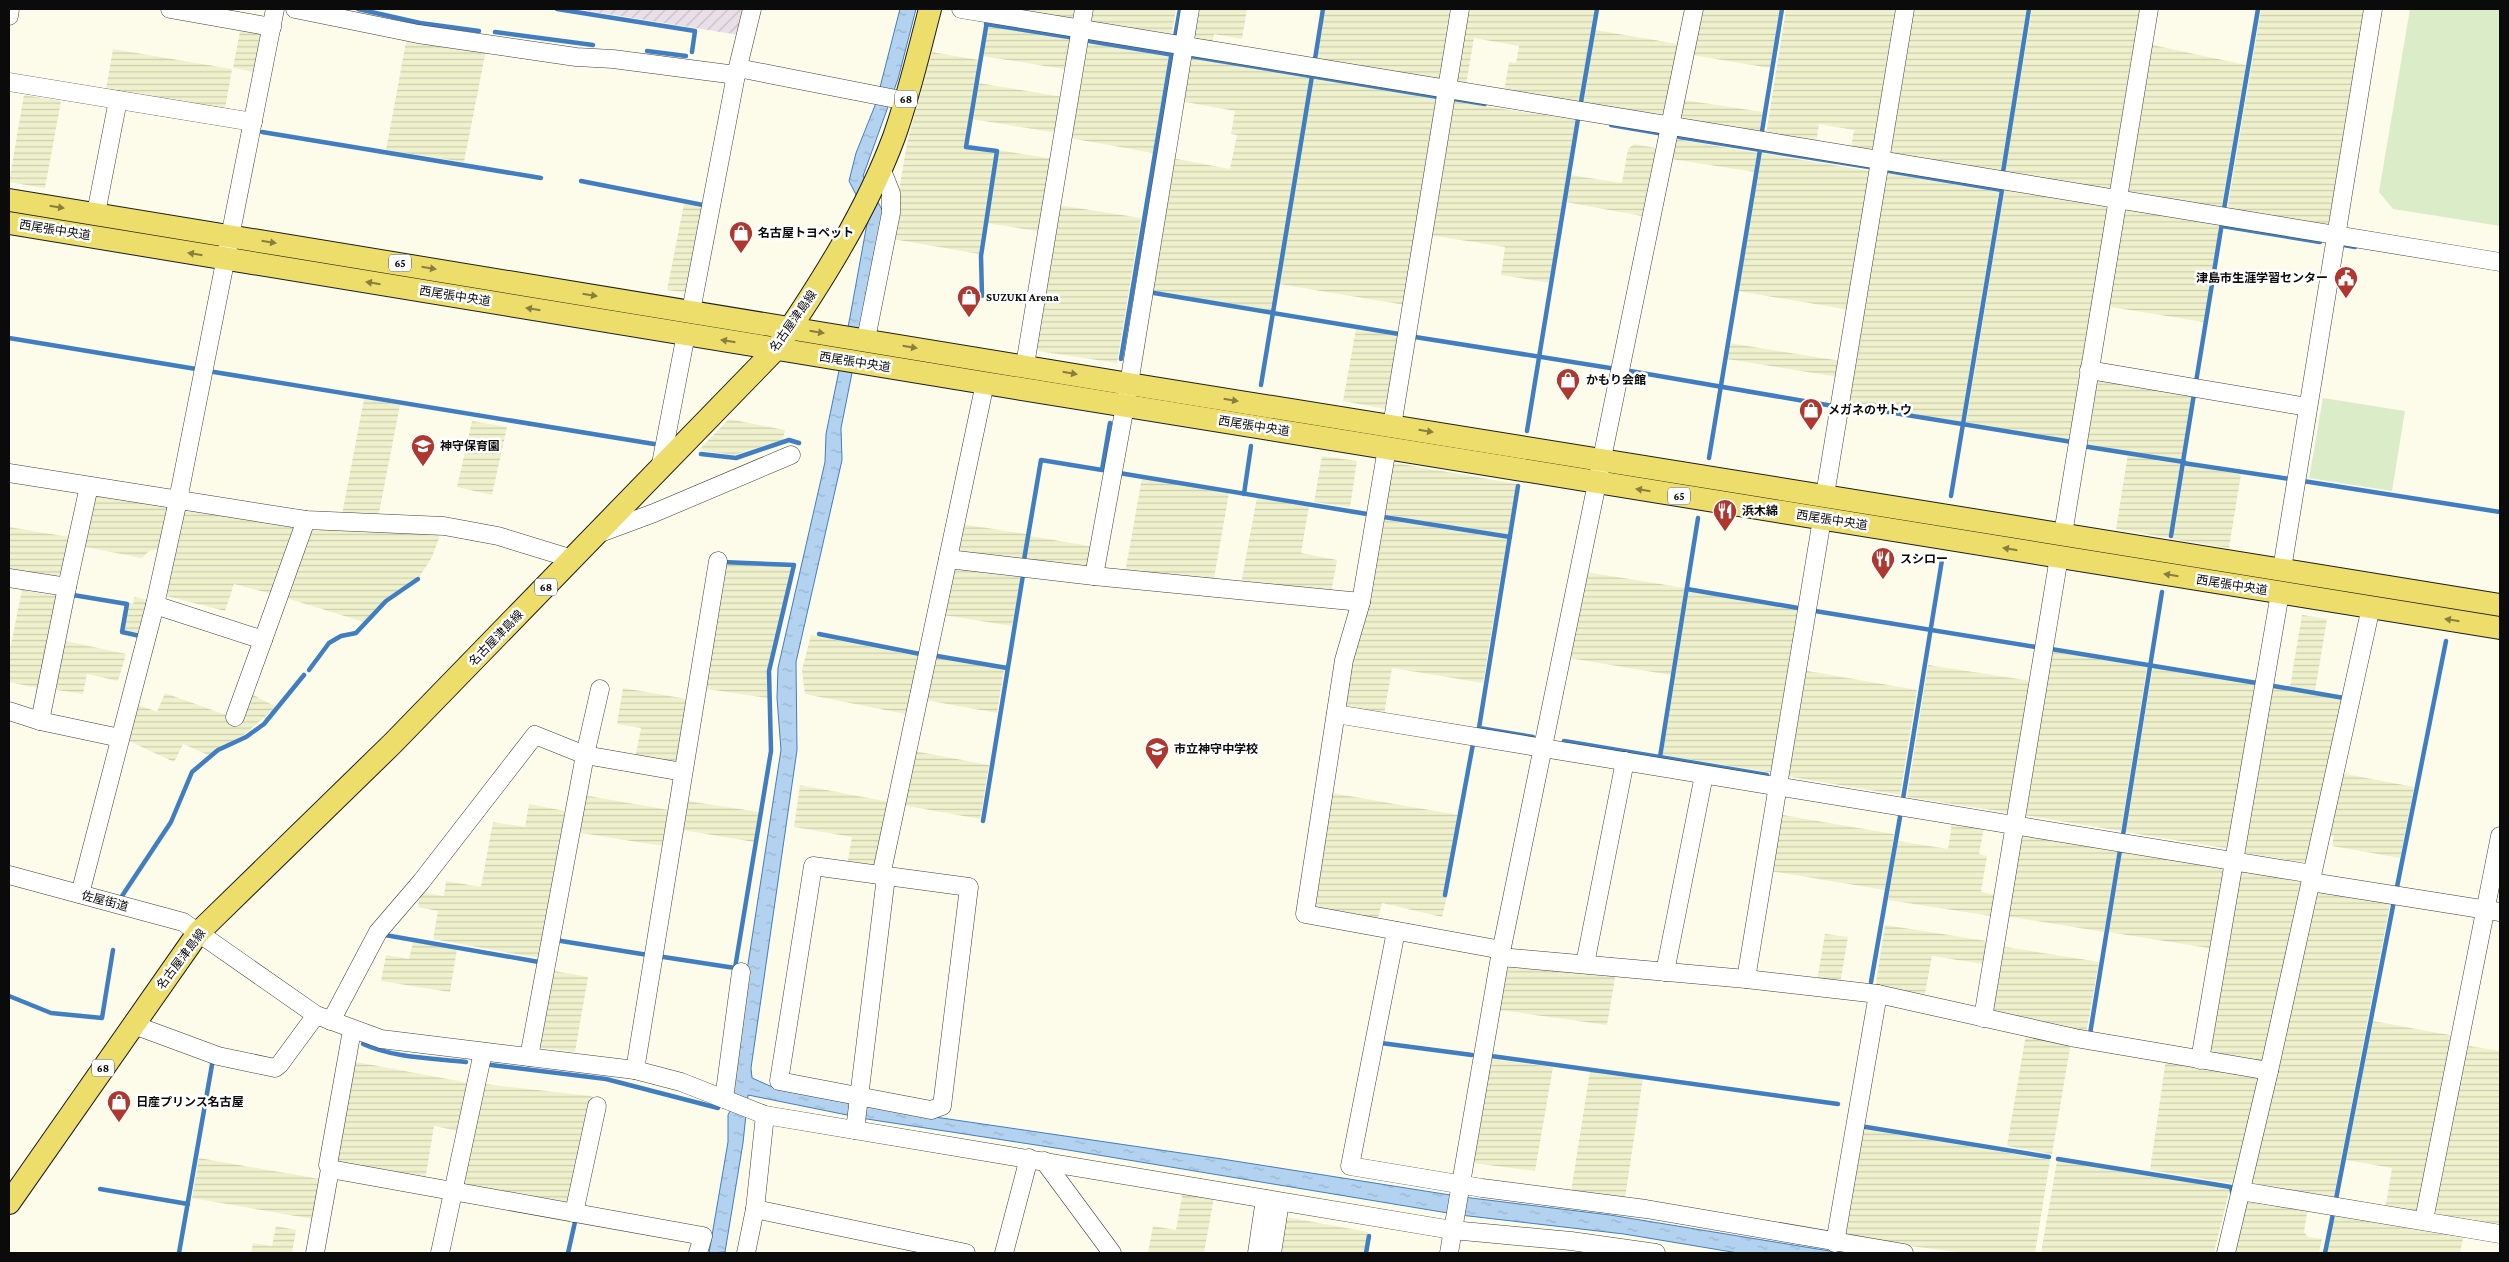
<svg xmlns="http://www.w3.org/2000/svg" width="2509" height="1262" font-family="'Crimson Pro','Noto Sans JP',serif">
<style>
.industrial{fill:url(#industrial-furrows)}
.farmland{fill:url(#farmland-rules)}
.pitch{fill:#dbecc8}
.water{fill:url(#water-ripples);stroke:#407ec1}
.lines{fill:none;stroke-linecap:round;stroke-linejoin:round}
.stream{stroke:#407ec1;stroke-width:4.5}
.minor-casing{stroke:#3e3e3e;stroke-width:19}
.major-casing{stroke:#1c1c1c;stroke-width:24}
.minor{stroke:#fff;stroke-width:18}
.major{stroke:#eddd6a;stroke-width:22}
.oneway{fill:#877e3f}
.labels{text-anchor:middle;stroke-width:5;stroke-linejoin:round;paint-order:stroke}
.shield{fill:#fff;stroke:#545454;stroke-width:1}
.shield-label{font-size:11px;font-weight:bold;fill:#0b0b0b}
.street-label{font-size:12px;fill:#0b0b0b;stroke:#fff}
.poi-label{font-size:12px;font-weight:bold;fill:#0b0b0b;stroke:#fff;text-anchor:start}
</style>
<defs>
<pattern id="industrial-furrows" width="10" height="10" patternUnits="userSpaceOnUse" patternTransform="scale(1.25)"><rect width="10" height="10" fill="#e9dfe9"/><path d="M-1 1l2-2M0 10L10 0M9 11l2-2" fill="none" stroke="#c6bec6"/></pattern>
<pattern id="farmland-rules" width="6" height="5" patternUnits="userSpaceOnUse" patternTransform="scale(1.25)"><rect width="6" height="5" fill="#eff1cc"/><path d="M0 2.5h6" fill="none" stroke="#cccdae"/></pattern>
<pattern id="water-ripples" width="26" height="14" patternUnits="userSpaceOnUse" patternTransform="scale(1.25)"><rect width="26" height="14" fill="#b3d2f0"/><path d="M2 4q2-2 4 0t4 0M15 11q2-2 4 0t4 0" fill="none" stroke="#99b3cc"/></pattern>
</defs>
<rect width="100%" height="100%" fill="#fdfcea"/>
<path class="industrial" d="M577 9H745L739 35Z"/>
<g class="farmland">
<path d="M990 9H1077L1075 19Z"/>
<path d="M1091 9H1176L1171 37 1095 24 1090 18Z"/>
<path d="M1195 9H1247L1242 39 1214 34 1212 44 1196 41 1191 34Z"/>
<path d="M1325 9H1455L1444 76 1436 82 1317 61Z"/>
<path d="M1466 9H1595L1579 104 1504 92 1509 62 1516 63 1519 46 1474 38 1466 85 1460 84 1455 77Z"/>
<path d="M1701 9H1780L1770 68 1692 55Z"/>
<path d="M1786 9H1898L1875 147 1869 151 1851 148 1854 130 1819 124 1816 143 1766 135Z"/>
<path d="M1911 9H2027L2000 175 1893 157 1888 149Z"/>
<path d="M2032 9H2143L2114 187 2106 192 2004 175Z"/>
<path d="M2261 9H2368L2333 223 2322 228 2227 211Z"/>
<path d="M988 25 1073 39 1069 70 983 56Z"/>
<path d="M241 26 262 33 255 72 233 68Z"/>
<path d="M1595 30 1678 44 1664 114 1657 118 1583 105Z"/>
<path d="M407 37 486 50 464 162 386 150Z"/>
<path d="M1086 41 1169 55 1153 153 1070 138Z"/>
<path d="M2148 44 2246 65 2221 211 2128 195 2125 190Z"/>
<path d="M113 49 232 69 224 115 105 95Z"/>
<path d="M932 52 979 60 964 147 995 152 979 254 893 239 892 231 908 138Z"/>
<path d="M1188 58 1311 77 1272 312 1147 291 1171 158 1230 169 1237 135 1231 134 1235 111 1180 101Z"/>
<path d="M1313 78 1439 100 1405 305 1279 284Z"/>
<path d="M978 83 1064 97 1058 133 972 119Z"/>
<path d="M24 95 61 101 45 188 9 182Z"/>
<path d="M1683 100 1763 112 1759 134 1685 122 1681 114Z"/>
<path d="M1451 101 1576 120 1550 283 1501 275 1505 247 1429 235Z"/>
<path d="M1675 139 1758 153 1755 172 1671 159Z"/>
<path d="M1634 144 1656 148 1642 216 1566 202 1570 175 1622 183 1628 149Z"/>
<path d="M998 150 1054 159 1042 232 987 223Z"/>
<path d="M1760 153 1870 171 1850 310 1738 291Z"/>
<path d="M1886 173 1999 192 1961 423 1848 404Z"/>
<path d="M2005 187 2103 203 2110 214 2072 441 1966 423Z"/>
<path d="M684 204 704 207 689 289 683 292 667 290Z"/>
<path d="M1058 205 1141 218 1117 363 1038 351 1033 346Z"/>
<path d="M2128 207 2220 223 2204 322 2105 306 2124 210Z"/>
<path d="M1356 329 1399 336 1386 409 1343 401Z"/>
<path d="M1729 343 1841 361 1838 377 1727 359Z"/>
<path d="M2093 380 2193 392 2182 461 2082 445Z"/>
<path d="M364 399 400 405 378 518 342 515Z"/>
<path d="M729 419 785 430 783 440 734 455 699 450Z"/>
<path d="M472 421 507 427 492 495 457 487Z"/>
<path d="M2128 454 2182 463 2170 538 2116 529Z"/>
<path d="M1322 456 1357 461 1350 507 1314 502Z"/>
<path d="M1395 463 1517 484 1508 535 1382 514 1390 468Z"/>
<path d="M2184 465 2241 474 2229 548 2172 539Z"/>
<path d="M1142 478 1229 493 1213 584 1125 573Z"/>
<path d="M91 494 165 505 169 510 161 548 149 551 142 558 80 546Z"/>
<path d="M1257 497 1309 506 1301 553 1337 560 1331 593 1241 584Z"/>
<path d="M190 508 296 525 276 595 234 584 225 611 163 595 182 512Z"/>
<path d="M1381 519 1507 539 1483 683 1392 668 1384 715 1347 708 1346 705 1351 658Z"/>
<path d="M961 524 1027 534 1022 563 964 555 957 544Z"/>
<path d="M311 526 439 532V538L432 557 420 576 385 599 364 622 283 597Z"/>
<path d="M9 527 75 538 66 583 9 573Z"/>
<path d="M1030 536 1095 547 1088 566 1082 569 1025 563Z"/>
<path d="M722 563 793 566 768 666V698L701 688Z"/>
<path d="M958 568 1021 573 1012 626 943 615 952 574Z"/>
<path d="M1586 572 1685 588 1671 675 1569 658Z"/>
<path d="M22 590 61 597 42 689 9 682V654Z"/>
<path d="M1689 591 1801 609 1774 773 1662 755Z"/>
<path d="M134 597 149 600 141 635 124 631 129 603 133 604Z"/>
<path d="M2302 615 2327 619 2315 691 2290 687Z"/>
<path d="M811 635 921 657 910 715 805 694 802 670Z"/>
<path d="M61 640 126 654 118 681 87 674 83 694 51 689Z"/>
<path d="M2050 651 2147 667 2121 831 2023 815Z"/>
<path d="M934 657 1004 669 997 713 925 700Z"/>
<path d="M1928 665 2032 681 2011 813 1907 797Z"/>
<path d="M2153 667 2258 685 2231 849 2125 832Z"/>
<path d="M1802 670 1917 690 1900 795 1785 776Z"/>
<path d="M2267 686 2342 699 2307 863 2240 852Z"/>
<path d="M623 688 687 699 676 766 635 759 641 728 617 724Z"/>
<path d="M248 692 276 707 245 734 208 755 183 744 174 762 129 741 128 737 139 705 157 712 165 693 237 719Z"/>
<path d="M914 751 989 765 980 819 902 805Z"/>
<path d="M2340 773 2414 787 2400 858 2332 846 2334 836 2327 834Z"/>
<path d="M800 785 890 802 876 865 869 869 847 865 852 837 794 827Z"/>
<path d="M1332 793 1458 815 1443 895 1447 896 1442 917 1382 903 1377 922 1315 908 1311 902Z"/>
<path d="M583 795 669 810 663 846 575 832Z"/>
<path d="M681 800 759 812 754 842 677 829Z"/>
<path d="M529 804 565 811 538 958 433 939 438 911 418 907 421 892 444 896 446 881 481 887 493 822 525 827Z"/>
<path d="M1777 814 1894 834 1885 890 1770 871Z"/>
<path d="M1952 823 1984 828 1979 854 1987 856 1981 892 1995 895 1991 916 1888 900 1898 841 1948 849Z"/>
<path d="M2024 834 2118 847 2104 932 2005 916 2021 835Z"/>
<path d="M2122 847 2226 867 2214 949 2108 932Z"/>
<path d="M2244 868 2303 880 2265 1060 2261 1063 2210 1053 2237 874Z"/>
<path d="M2314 891 2391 899 2333 1201 2253 1189 2249 1183Z"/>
<path d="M1885 925 1987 941 1983 964 1932 956 1924 999 1875 988Z"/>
<path d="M1825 934 1848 937 1840 984 1817 981Z"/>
<path d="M413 942 457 949 450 992 381 981 386 955 409 959Z"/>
<path d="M2000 946 2099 962 2086 1034 1993 1012 1991 1006Z"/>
<path d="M1515 964 1616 972 1607 1025 1499 1010 1508 968Z"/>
<path d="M549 970 588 977 575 1052 535 1047Z"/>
<path d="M2373 1021 2455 1036 2420 1210 2414 1215 2385 1210 2392 1168 2346 1160Z"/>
<path d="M2026 1034 2065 1040 2070 1048 2052 1154 2007 1146Z"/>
<path d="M2463 1045 2500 1051V1229L2434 1218 2430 1209Z"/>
<path d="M1489 1059 1553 1067 1535 1171 1472 1163Z"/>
<path d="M2166 1059 2255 1076 2259 1081 2235 1184 2150 1170Z"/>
<path d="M351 1061 469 1083 459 1131 434 1126 425 1181 333 1165Z"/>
<path d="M1590 1071 1643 1078 1625 1198 1571 1192Z"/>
<path d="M484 1084 591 1096 594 1099 571 1208 462 1186Z"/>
<path d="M1858 1128 2050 1160 2035 1253H1965L1846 1238 1842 1234Z"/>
<path d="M199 1158 320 1179 313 1219 192 1198Z"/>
<path d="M2057 1161 2230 1188 2214 1253H2041Z"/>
<path d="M1183 1190 1214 1197 1204 1253H1148L1153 1226 1176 1230Z"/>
<path d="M2248 1199 2308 1207 2304 1232 2308 1237 2322 1239 2319 1253H2231Z"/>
<path d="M2335 1212 2464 1233 2460 1253H2327Z"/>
<path d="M1281 1216 1368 1232 1364 1253H1275Z"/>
<path d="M276 1226 296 1230 292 1253H251L253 1243 272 1246Z"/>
</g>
<g class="pitch">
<path d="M2410 9H2500V226L2393 209 2379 192Z"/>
<path d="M2323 398 2405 411 2392 491 2309 478Z"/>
</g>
<path class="water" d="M900 9H916L898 79 863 176 884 213 841 428 842 460 796 662 797 750 751 1068 752 1078 770 1086 928 1116 1222 1159 1463 1197 1610 1215 1842 1253H1738L1624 1234 1460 1215 1062 1149 867 1119 748 1095 743 1143 725 1252 709 1253 728 1142V1115L732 1107 740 1016 781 750 777 698 778 668 825 462 826 434 850 317 868 218 849 181 856 153 876 103Z"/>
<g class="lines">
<g class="stream">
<path d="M358 9 420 23 479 31"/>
<path d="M557 9 695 31 692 52"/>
<path d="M986 24 1069 37"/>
<path d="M495 32 593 45"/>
<path d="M1175 37 1180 9"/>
<path d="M1089 41 1174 55"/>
<path d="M647 51 686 56"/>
<path d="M1190 56 1438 97"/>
<path d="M1315 59 1323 9"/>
<path d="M1454 99 1485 104"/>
<path d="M1581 102 1597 9"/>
<path d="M1611 125 1658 133"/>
<path d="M1762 131 1782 9"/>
<path d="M262 132 541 178"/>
<path d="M1679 137 1869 167"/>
<path d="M1889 171 2002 190 1951 496"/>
<path d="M2003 172 2029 9"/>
<path d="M581 181 703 205"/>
<path d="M2224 209 2258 9"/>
<path d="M2222 226 2320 242"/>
<path d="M2344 245 2355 247"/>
<path d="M1148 292 1399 334"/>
<path d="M982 296 981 256 997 151 966 147 987 21"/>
<path d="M1415 337 1610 368"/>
<path d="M9 338 196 369"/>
<path d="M1121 359 1172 51"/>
<path d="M1630 371 1833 406"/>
<path d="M214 372 654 444"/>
<path d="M2196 382 2222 223"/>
<path d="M1261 385 1312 76"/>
<path d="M1845 405 2072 442"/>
<path d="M1527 431 1578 119"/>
<path d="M2082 446 2184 462"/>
<path d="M701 454 736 458 789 440 799 443"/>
<path d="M1709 458 1760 150"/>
<path d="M2183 463 2289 479"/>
<path d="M1119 473 1367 514"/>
<path d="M2303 481 2500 512"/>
<path d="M1518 486 1479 728 1533 737"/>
<path d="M1244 494 1251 446"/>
<path d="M1384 517 1510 537"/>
<path d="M2171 536 2194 394"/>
<path d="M1024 560 1041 460 1102 470 1110 423"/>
<path d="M1687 589 1798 608"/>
<path d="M73 595 127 604 122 632 140 636"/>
<path d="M1815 611 2036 647"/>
<path d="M819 634 920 654"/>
<path d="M2051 649 2257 683"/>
<path d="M937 656 1007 668"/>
<path d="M309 670 329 643 341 636 356 633 386 601 418 579"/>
<path d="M2268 685 2344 698 2343 701"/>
<path d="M1564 741 1767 775"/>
<path d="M1660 757 1698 518"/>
<path d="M1903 799 1942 560"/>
<path d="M983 821 1023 575"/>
<path d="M2123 835 2162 592"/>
<path d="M2397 887 2446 641"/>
<path d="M1445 895 1473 744"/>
<path d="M122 896 171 822 192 772 218 750 246 737 264 724 304 675"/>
<path d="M385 935 539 962 540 960"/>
<path d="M555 940 648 955"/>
<path d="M657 956 735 968 771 751 769 671 794 565 722 562"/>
<path d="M1871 982 1900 817"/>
<path d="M9 996 51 1013 102 1018 113 950"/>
<path d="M2090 1034 2120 850"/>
<path d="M1381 1043 1472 1055"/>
<path d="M363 1044C394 1058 432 1058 466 1062"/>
<path d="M1491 1056 1838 1104"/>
<path d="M491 1065 606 1079 718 1108"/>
<path d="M1860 1126 2049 1157"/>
<path d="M2058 1159 2231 1187 2232 1192"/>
<path d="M100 1189 188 1204"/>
<path d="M2336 1199 2394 901"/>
<path d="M179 1253 213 1059"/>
<path d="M568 1253 575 1222"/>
<path d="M1366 1253 1369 1236"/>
<path d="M2325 1253 2333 1214"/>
</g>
<g class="minor-casing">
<g id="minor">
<path d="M170 9 272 27"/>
<path d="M295 9 418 34 576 57 613 59 736 75"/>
<path d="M961 9 2500 262"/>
<path d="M9 16 10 9"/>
<path d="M738 68 906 101"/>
<path d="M9 82 253 122"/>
<path d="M96 213 118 100"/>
<path d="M691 311 736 75 752 9"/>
<path d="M866 339 891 213V193L881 168"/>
<path d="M1025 365 1084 9"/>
<path d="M2089 370 2308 407"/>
<path d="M1392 426 1460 9"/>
<path d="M1387 448 1361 602 1344 660 1305 914 1502 950"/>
<path d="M660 469 686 334"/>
<path d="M9 473 306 520 444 526 498 536 573 559"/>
<path d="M1825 495 1905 9"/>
<path d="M600 533 654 513 791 455"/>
<path d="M2063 534 2149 9"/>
<path d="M948 559 1094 576 1361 602"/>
<path d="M2282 569 2373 9"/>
<path d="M1094 576 1129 384 1190 9"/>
<path d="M9 578 67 587 40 721"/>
<path d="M67 587 89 486"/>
<path d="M155 605 263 640 306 520"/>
<path d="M600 689 585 755 683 772"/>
<path d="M9 711 40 721 120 738"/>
<path d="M1336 714 2312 874"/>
<path d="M235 717 263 640"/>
<path d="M813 866 969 887 942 1106 931 1110 779 1081Z"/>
<path d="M9 875 183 922 316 1015 381 1039 635 1070 681 1082 765 1115 1452 1230 1571 1241 1656 1253"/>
<path d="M881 876 985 383"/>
<path d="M2311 882 2500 912"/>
<path d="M80 894 155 605 178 500 275 9"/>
<path d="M1396 931 1350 1166 1482 1188 1646 1209 1904 1253"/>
<path d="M1500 957 1746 979 1878 994 2075 1038 2269 1071"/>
<path d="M1585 964 1625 761"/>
<path d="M1665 972 1704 775"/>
<path d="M1746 979 1822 519"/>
<path d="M1983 1018 2059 557"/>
<path d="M331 1021 378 932 421 882 535 735 585 755 529 1057"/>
<path d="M134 1025 218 1056 275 1068 280 1064 316 1015"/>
<path d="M2200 1060 2280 593"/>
<path d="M635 1070 718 561"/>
<path d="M724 1099 741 972"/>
<path d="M855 1130 886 877"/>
<path d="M1044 1161 1112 1253"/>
<path d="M330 1169 703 1236 698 1253"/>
<path d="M2241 1191 2500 1234"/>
<path d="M755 1209 966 1253"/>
<path d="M574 1213 597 1106"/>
<path d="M2424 1220 2500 836"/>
<path d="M1835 1243 1878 994"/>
<path d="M315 1253 330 1169 328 1165 352 1030"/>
<path d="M440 1253 483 1052"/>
<path d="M746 1253 755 1209 765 1115"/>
<path d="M1004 1253 1029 1158"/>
<path d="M1257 1253 1265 1199"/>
<path d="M1272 1253 1280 1202"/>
<path d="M1449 1253 1500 957 1694 9"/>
<path d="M2226 1253 2269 1071 2371 607"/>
</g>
</g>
<g class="major-casing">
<g id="major">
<path d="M9 200 1129 384 2500 605"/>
<path d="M9 223 985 383 2500 628"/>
<path d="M9 1203 198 933 393 743 776 349C821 283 866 212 894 137 909 95 919 51 930 9"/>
</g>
</g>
<use href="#minor" class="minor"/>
<use href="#major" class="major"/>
</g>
<defs><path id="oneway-solid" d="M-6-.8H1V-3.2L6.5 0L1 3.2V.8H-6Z" transform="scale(1.25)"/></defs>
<g class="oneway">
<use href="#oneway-solid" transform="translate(57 207) rotate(9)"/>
<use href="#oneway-solid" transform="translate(269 242) rotate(9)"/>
<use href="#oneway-solid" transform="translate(195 254) rotate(-171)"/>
<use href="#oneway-solid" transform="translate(429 268) rotate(9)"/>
<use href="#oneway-solid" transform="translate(373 283) rotate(-171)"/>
<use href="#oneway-solid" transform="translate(590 295) rotate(9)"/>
<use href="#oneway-solid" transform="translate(533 309) rotate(-171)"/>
<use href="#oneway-solid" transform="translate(817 332) rotate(9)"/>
<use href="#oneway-solid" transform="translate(728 341) rotate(-171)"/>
<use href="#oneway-solid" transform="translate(910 347) rotate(9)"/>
<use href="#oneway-solid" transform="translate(1070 373) rotate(10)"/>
<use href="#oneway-solid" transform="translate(1231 400) rotate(9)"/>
<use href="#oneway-solid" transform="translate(1426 431) rotate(9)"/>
<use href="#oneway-solid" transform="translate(1643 490) rotate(-171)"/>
<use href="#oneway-solid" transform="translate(2010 549) rotate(-171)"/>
<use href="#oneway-solid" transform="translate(2171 575) rotate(-171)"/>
<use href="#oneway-solid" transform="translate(2452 620) rotate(-171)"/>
</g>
<defs>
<g id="shop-pin" transform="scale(1.25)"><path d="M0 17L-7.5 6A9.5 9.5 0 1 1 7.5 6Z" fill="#ae382f" stroke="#fff"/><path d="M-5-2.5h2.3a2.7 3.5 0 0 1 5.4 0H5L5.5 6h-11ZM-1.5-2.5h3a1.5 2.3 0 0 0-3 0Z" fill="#fff"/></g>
<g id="civic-pin" transform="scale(1.25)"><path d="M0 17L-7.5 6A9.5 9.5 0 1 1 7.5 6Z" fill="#ae382f" stroke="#fff"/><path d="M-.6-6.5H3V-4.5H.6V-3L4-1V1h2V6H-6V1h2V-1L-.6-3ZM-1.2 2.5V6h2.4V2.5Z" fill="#fff"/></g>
<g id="school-pin" transform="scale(1.25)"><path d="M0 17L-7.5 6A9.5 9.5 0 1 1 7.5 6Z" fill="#ae382f" stroke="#fff"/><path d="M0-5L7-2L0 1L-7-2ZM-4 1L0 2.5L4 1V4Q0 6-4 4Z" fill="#fff"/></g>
<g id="restaurant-pin" transform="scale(1.25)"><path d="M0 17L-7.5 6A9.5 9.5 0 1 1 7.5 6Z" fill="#ae382f" stroke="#fff"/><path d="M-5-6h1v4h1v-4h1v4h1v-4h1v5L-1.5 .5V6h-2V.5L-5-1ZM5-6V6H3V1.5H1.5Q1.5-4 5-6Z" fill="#fff"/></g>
</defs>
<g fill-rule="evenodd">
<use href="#shop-pin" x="741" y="233"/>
<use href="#civic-pin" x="2346" y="278"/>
<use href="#shop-pin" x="969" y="297"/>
<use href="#shop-pin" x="1568" y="380"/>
<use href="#shop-pin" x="1811" y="410"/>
<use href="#school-pin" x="423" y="446"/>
<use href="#restaurant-pin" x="1725" y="511"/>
<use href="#restaurant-pin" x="1883" y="559"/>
<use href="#school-pin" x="1157" y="749"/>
<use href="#shop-pin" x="119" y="1102"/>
</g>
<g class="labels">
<g class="shield">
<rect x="895" y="90.5" width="22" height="17" rx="4"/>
<rect x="389" y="254.5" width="22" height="17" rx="4"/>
<rect x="1668" y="487.5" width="22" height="17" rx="4"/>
<rect x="535" y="578.5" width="22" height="17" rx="4"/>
<rect x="92" y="1059.5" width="22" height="17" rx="4"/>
</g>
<g class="shield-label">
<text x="906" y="103">68</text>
<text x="400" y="267">65</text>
<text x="1679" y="500">65</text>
<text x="546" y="591">68</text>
<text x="103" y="1072">68</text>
</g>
<g class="street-label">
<text transform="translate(55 230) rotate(9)" y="4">西尾張中央道</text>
<text transform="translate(455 296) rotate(9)" y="4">西尾張中央道</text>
<text transform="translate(793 321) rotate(-55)" y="4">名古屋津島線</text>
<text transform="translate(855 362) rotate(9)" y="4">西尾張中央道</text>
<text transform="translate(1254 426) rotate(9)" y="4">西尾張中央道</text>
<text transform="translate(1832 520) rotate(9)" y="4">西尾張中央道</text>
<text transform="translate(2232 585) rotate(9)" y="4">西尾張中央道</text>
<text transform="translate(496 638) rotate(-46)" y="4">名古屋津島線</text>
<text transform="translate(105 901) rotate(15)" y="4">佐屋街道</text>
<text transform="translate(181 959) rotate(-53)" y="4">名古屋津島線</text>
</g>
<g class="poi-label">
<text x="758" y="237">名古屋トヨペット</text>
<text x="2328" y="282" text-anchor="end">津島市生涯学習センター</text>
<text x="986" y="301">SUZUKI Arena</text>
<text x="1586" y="384">かもり会館</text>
<text x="1828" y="414">メガネのサトウ</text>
<text x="440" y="450">神守保育園</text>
<text x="1742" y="515">浜木綿</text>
<text x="1900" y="563">スシロー</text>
<text x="1174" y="753">市立神守中学校</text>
<text x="136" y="1106">日産プリンス名古屋</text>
</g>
</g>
<rect width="2509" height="1262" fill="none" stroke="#0b0b0b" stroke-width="20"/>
</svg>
